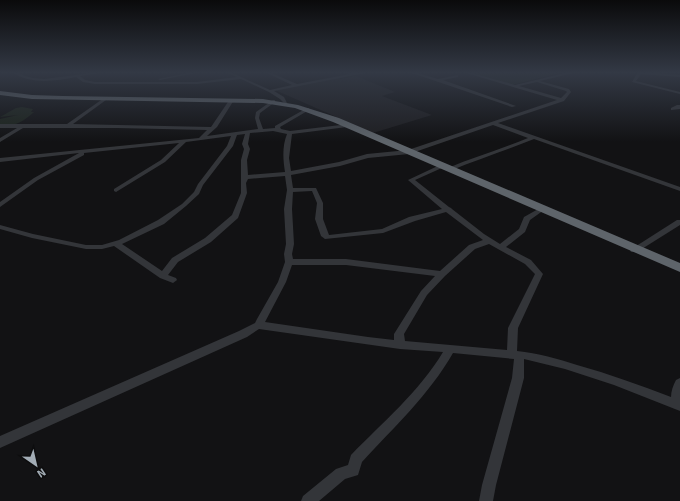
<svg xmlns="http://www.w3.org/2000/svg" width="680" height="501" font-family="Signika,sans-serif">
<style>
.built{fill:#1e1e21}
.green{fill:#1c231c}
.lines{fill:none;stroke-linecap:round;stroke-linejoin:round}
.minor{fill:#333539;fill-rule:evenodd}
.highway{fill:#5e646a;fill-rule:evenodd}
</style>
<rect width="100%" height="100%" fill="#121214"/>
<path class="built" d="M356 76 395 92 382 96 432 115 373 133 275 90 336 77 341 79Z"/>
<g class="green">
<path d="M467 72H563L512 85Z"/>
<path d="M22 107 33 109 31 112H34C23 122 14 127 0 126V119L18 115 0 117 16 108Z"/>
</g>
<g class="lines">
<g class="minor">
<path d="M12 72H16L25 76 33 78 44 79 100 72 99 73 80 76 85 80 95 82H197L237 77 226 72H230L270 90 292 85 265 72H269L297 84 350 74 346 72 355 73 370 72 274 91 284 97 287 103 285 104 280 99 269 92 241 79 197 84H95L83 82 76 77C55 81 31 85 12 72Z"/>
<path d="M194 72H200L160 80 158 79Z"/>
<path d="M409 72H414L438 79 458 75V77L443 80 516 106 512 107Z"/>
<path d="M463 72H468L515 85 569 72H574L573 73 540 81 569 89 571 92 564 101 498 123 680 187V191L534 139C507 150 479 159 452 170H448V168C474 157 502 149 528 138L493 125 409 154 368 158 340 166 291 175 293 188H316L323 203V219L329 235 382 229 409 217 442 209 408 180 442 164 444 165V167L415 180 449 207 451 208 452 209 484 234 500 244 519 229 524 217 540 208H544L546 209 544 210 530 220 525 232 506 247 531 260 543 274 518 328 517 351C538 353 558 359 577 365 609 374 640 385 671 397 671 391 673 386 676 380L680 378V411L614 385 565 369 524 359V378L496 485 493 501H479L482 485 512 378 514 359 453 353C429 395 394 427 362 462L358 475 345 479 319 501H301L303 496 336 469 348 465 351 455C383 422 419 392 443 352L400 349 259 329 247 337 0 448V436L239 331 255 323 257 319 278 282 285 262 284 254 286 244 284 209 287 190 285 176 248 179 246 183 247 193 238 218 211 242 178 262 168 275 176 278 177 280 173 283 160 278 114 246 102 249H86L32 238 0 229V225L33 234 86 245H102L119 240 158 220 182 204 194 192 198 184 227 146 231 136 186 142 165 162 116 192 114 191V189L161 160 179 143 84 153V155L38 180 0 207V202L34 178 79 153 0 162V158L199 138 207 130 117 128H23L0 142V138L17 128H0V124H67L104 98 106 99V100L73 124 211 127 230 99H232L234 100 217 127 207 136 258 129 255 118 256 112 273 100H275V102L260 113 259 118 263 129 275 128V126L307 108H309V110L280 127 281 129 290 131 349 124 350 125 347 127 292 134 289 158 291 171 339 162 367 154 408 150 557 100ZM537 82 566 91 567 92 561 98 519 86ZM273 131 287 134C282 146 283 160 285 172L248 175 247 160 250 149 248 144 250 133ZM245 134 242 144 244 149 241 160V193L232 215 205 238 172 258 162 271 122 244 164 224 186 206 199 194 203 185 233 146 237 135ZM312 191 317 203 315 219 321 236 325 239 383 233 415 221 446 212 483 240 469 245 440 271 346 259H293L292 254 294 244 292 209 293 192ZM489 244 525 264 535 274 508 328 507 350 405 341 404 334 427 295 445 276 475 249ZM292 265H346L435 276 421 291 394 334V340L368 337 265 322 286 282Z"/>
<path d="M638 72 680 75V77L641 74 636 81 680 92V94L632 82Z"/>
<path d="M677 105H680V109L671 110V108Z"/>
<path d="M677 220H680V225L637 252H631L630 250Z"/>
</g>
<path class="highway" d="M0 91 32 95 63 96 263 99 298 105 339 118 680 263V272L333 122 295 108 263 103 32 99 0 95Z"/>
</g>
<linearGradient id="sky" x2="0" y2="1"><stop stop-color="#0a0a0b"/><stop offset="0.51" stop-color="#333945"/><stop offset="1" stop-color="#333945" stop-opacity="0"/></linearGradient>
<rect width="680" height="142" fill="url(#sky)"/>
<g transform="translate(36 465) rotate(146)" stroke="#0d0d0e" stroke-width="3" paint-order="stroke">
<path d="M0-3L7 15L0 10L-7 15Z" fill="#a2acb5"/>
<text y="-6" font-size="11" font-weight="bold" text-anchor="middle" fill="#a2acb5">N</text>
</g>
</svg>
